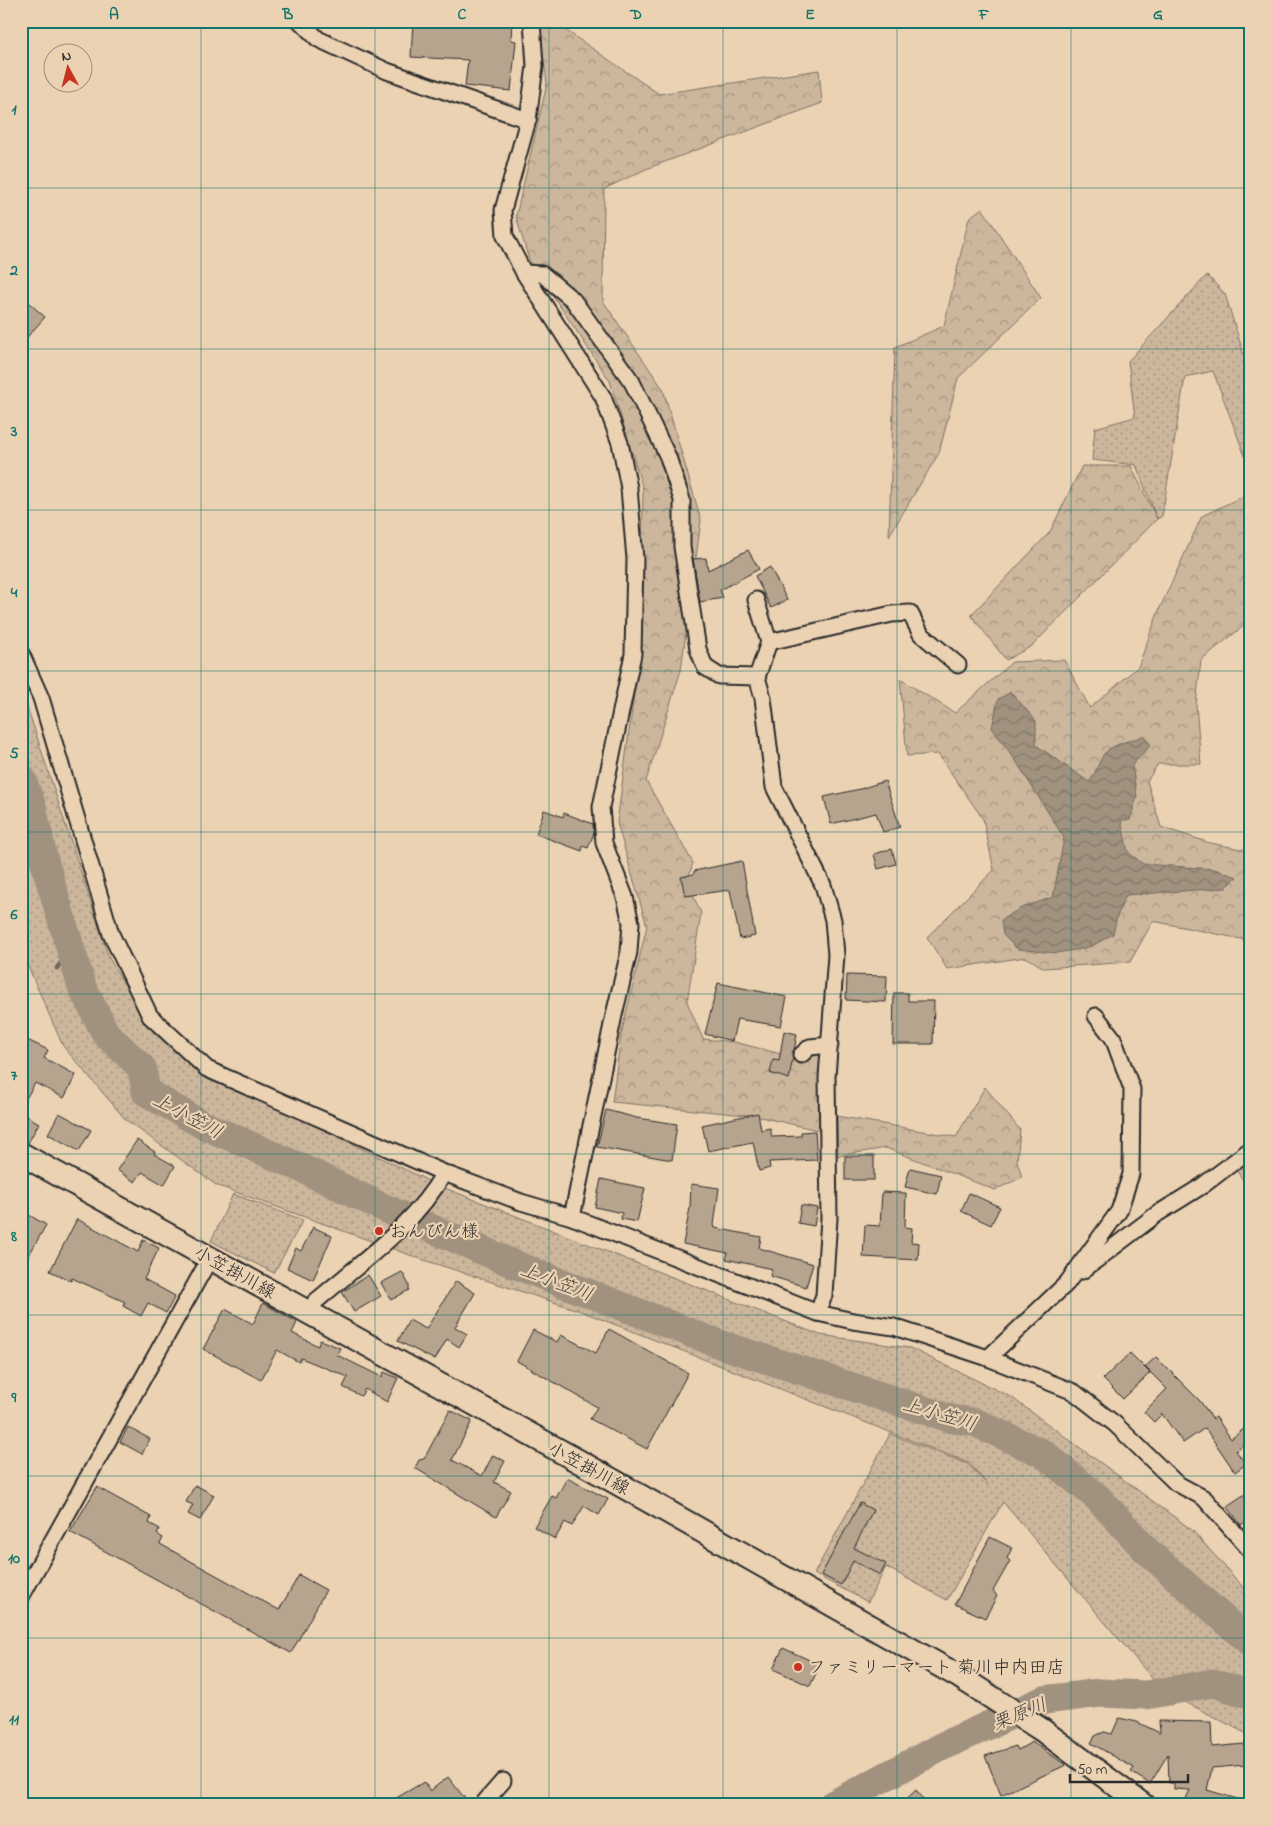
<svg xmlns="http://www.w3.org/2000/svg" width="1272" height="1826" font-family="'Indie Flower','Klee One',sans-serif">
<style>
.grass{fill:url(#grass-dots);stroke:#7c7164}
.forest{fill:url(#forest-crowns);stroke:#7c7164}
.water{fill:url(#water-waves);stroke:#72695d}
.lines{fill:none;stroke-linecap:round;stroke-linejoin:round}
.stream{stroke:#72695d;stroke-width:5}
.river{stroke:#a1927f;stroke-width:29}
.building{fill:#b6a48e;stroke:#2b2b2b}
.street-casing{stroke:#2b2b2b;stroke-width:19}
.secondary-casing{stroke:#2b2b2b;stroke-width:26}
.street{stroke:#ebd2b3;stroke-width:15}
.secondary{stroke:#ebd2b3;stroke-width:22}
.grid{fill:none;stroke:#0f766e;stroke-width:1;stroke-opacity:0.55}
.poi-dot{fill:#c8321e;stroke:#ebd2b3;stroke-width:2}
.labels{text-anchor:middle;stroke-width:4.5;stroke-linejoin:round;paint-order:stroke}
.poi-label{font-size:18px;fill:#2b2b2b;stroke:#ebd2b3;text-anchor:start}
.street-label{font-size:18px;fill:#2b2b2b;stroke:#ebd2b3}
.water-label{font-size:19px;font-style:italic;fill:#484540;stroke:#ebd2b3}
.neatline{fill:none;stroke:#0f766e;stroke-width:2}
.grid-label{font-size:16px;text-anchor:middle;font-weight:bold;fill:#0f766e}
</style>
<defs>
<pattern id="grass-dots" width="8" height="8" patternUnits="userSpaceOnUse" patternTransform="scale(1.25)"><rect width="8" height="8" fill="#ccb79d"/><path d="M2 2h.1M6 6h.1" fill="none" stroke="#a69580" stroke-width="1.8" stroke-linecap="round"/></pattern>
<pattern id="forest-crowns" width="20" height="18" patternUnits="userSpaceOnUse" patternTransform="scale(1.25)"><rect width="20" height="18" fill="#ccb79d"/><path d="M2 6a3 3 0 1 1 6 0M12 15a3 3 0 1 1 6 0" fill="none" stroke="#a69580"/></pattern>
<pattern id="water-waves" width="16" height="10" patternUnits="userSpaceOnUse" patternTransform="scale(1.25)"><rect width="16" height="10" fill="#a1927f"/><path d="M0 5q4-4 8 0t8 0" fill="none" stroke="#837768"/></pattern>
</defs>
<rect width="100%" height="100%" fill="#ebd2b3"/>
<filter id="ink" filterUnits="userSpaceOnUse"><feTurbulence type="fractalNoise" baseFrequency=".02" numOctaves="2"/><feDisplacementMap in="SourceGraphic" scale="10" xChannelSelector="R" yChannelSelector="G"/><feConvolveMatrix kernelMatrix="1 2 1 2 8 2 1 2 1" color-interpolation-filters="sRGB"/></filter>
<g filter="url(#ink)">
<g class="grass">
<path d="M1207 275 1225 294 1251 378V472L1213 371 1185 377 1162 516 1157 519 1136 465 1092 460 1095 428 1135 417 1128 361Z"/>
<path d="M21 688 109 958 146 1021 202 1071 437 1185 820 1335 910 1348 1011 1397 1192 1530 1251 1596V1736L1162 1690 1003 1502 947 1600 886 1567 868 1602 814 1574 890 1434 968 1464 988 1485 969 1463 578 1310 421 1259 216 1185 126 1120 63 1046 30 971 21 941Z"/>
<path d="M1251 1146V1191L1231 1163Z"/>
<path d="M233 1194 303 1220 274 1273 211 1241Z"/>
</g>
<g class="forest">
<path d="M539 21H552L659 94 819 70 822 103 646 169 604 189 603 301 663 389 701 520 681 670 646 781 693 863 687 882 701 913 687 1002 703 1039 734 1042 793 1057 826 1042 822 1131 756 1116 612 1102 621 1035 647 926 617 823 641 641 643 489 610 381 529 260 516 216 547 84Z"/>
<path d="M982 208 1041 298 958 378 939 453 889 536 895 347 944 326 969 218Z"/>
<path d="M1082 466H1131L1157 519 1032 646 1006 660 971 615 1050 532Z"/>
<path d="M1248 494 1251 495V620L1201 660 1196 705 1201 764H1158L1147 781 1161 827 1210 843 1251 851V941L1153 921 1130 962 1044 968 1026 957 947 969 927 937 994 870 983 819 938 754 907 756 900 679 955 713 1012 662 1064 660 1090 708 1138 667 1159 610 1202 516Z"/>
<path d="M985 1087 1020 1130 1017 1161 1022 1177 995 1190 886 1148 838 1156 837 1116 956 1137Z"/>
</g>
<path class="water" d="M1011 692 1036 721V745L1089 782C1096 773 1098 763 1104 754 1111 744 1133 740 1144 736L1151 745 1132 765 1137 797 1130 820H1121L1128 852 1143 864 1214 869 1237 877 1226 888 1126 895 1117 916 1113 934 1092 946 1076 950 1056 953 1017 949 1003 935 1001 920 1019 909 1053 897 1064 838 1016 761 992 728 998 699Z"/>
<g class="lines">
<path class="stream" d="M57 968 72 949"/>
<g class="river">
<path d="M21 777 32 806 43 857 82 987 106 1034 142 1068 146 1092 203 1125 295 1165 382 1207 516 1265 722 1345 952 1419 974 1422 1044 1454 1098 1498 1146 1550 1251 1643"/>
<path d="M832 1805 943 1746 1044 1700 1100 1693 1146 1695 1213 1683 1251 1695"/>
</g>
</g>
<g class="building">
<path d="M413 21 512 22 511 40 516 41 511 91 465 86 468 60 411 57Z"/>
<path d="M29 303 45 317 21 344V312Z"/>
<path d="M748 550 759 569 720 590 723 598 700 602 693 559 706 558 708 570Z"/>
<path d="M770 567 787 600 771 608 755 576Z"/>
<path d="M885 781 900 827 883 832 876 813 831 824 824 797 860 789Z"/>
<path d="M544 810 563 817 564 813 593 824 594 833 588 848 583 846 582 851 536 834Z"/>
<path d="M892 849 896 864 878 869 874 854Z"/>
<path d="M742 861 755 936 740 939 730 890 685 896 681 877 694 874V871Z"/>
<path d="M847 975 887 976 886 1002 846 1000Z"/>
<path d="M718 983 787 997 781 1026 737 1019 732 1041 705 1034Z"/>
<path d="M894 993H908V1001H934L933 1044H893Z"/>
<path d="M784 1031 797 1034 789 1079 770 1073 773 1060 779 1061Z"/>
<path d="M21 1037 48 1050 44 1058 76 1075 64 1098 35 1083 21 1107Z"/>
<path d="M606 1110 637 1118 677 1124 672 1160 597 1147Z"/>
<path d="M21 1113 39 1123 28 1143 21 1141Z"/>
<path d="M59 1113 91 1130 79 1151 48 1134Z"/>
<path d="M758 1113 761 1130 770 1128 772 1137 801 1136V1132L815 1131 817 1160 769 1162 770 1168 759 1171 753 1142 708 1151 702 1125Z"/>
<path d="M137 1140 155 1152 154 1154 175 1166 164 1185 142 1172 135 1182 117 1170Z"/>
<rect x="845" y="1156" width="29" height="24"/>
<path d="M910 1168 941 1175 937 1194 905 1187Z"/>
<path d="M601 1179 645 1188 637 1222 621 1219 622 1213 595 1207Z"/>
<path d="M691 1184 719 1188 714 1225 715 1228 761 1237 759 1248 813 1264 806 1287 770 1276 772 1269 726 1259 728 1253 683 1244 690 1208Z"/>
<path d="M882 1192 906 1193 905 1227 912 1228 911 1242 919 1243 918 1260 863 1257 865 1225 880 1226Z"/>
<path d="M969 1193 1000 1207 991 1225 961 1211Z"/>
<path d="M801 1205 817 1208 814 1226 798 1223Z"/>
<path d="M29 1215 46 1225 21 1269V1230Z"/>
<path d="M77 1219 138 1252 143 1240 159 1248 144 1279 175 1296 166 1313 148 1303 141 1316 123 1306 125 1302 72 1278 71 1281 50 1271Z"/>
<path d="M313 1227 332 1236 313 1280 287 1268 296 1248 301 1251Z"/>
<path d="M402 1272 409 1285V1290L391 1300 381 1283Z"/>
<path d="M368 1275 381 1296 354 1312 342 1292Z"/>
<path d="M456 1281 475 1293 455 1327 467 1334 459 1347 447 1339 435 1360 398 1341 409 1320 426 1329Z"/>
<path d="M263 1303 297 1322 292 1333 318 1346 320 1340 340 1348 337 1355 382 1377 384 1372 398 1378 387 1402 365 1389 361 1396 343 1387 348 1377 301 1358 299 1362 277 1350 261 1380 203 1349 225 1309 253 1324Z"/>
<path d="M609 1329 688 1373 647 1449 590 1419 597 1407 517 1361 533 1330 557 1342 561 1335 596 1353Z"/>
<path d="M1130 1353 1150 1373 1123 1399 1103 1379Z"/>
<path d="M1156 1357 1200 1401 1213 1419 1216 1417 1231 1439 1251 1423V1437L1236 1451 1246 1464 1235 1472 1205 1428 1183 1443 1162 1414 1154 1422 1144 1412 1167 1389 1145 1367Z"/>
<path d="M450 1410 472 1421 452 1460 482 1476 493 1455 505 1461 494 1482 511 1491 496 1517 415 1468 419 1460 424 1459Z"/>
<path d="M128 1427 150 1439 142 1454 120 1442Z"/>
<path d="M567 1478 608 1499 599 1515 584 1506 572 1526 565 1522 555 1539 534 1527 552 1496 556 1498Z"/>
<path d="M195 1485 214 1495 200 1520 188 1514 193 1505 186 1502Z"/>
<path d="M97 1487 151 1517 149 1523 160 1529 157 1534 163 1538 160 1544 279 1610 299 1575 326 1590 291 1653 70 1532Z"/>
<path d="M1251 1490V1518L1241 1525 1227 1506Z"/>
<path d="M860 1503 873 1510 854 1548 886 1564 880 1575 853 1561 841 1585 821 1575Z"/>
<path d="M990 1537 1012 1548 1007 1558 1010 1561 993 1591 997 1596 985 1618 955 1604Z"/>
<path d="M783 1648 820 1665 810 1686 773 1669Z"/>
<path d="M1119 1718 1137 1722 1160 1733 1159 1721 1211 1722 1212 1747 1244 1744 1246 1765 1212 1768 1207 1790 1244 1801 1243 1805H1183L1190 1790 1174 1789V1783H1169L1168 1754 1150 1784 1131 1772 1134 1768 1091 1743 1095 1736 1104 1732 1112 1734Z"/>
<path d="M1032 1742 1066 1765 1001 1795 985 1756 1016 1746 1018 1750Z"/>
<path d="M448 1777 470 1805H449L444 1798 436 1802 438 1805H384L424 1782 430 1791Z"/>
<path d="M916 1790 929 1805H900Z"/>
</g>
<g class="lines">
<g class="street-casing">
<g id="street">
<path d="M300 21 318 39 387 71 528 120"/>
<path d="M532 21 535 66 528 120 503 210 505 236 524 273 603 397 620 443 629 488 635 559 633 654 601 807 604 843 625 897 631 923 629 952 614 1015 572 1217"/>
<path d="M524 273 542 274 573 300 632 382 668 457 682 500V547L698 649 705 667 719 676 757 677 763 698 774 787 823 885 833 920 836 955 827 1077 829 1218 824 1295 818 1313"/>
<path d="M756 600 769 642 757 677"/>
<path d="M769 642 892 614 910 613 921 634 958 665"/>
<path d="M21 653 41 698 111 934 150 1016 207 1069 444 1173 521 1202 572 1217 818 1313 853 1321 894 1327 988 1358 1074 1392 1115 1424 1176 1483 1204 1498 1251 1551"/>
<path d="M801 1055 810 1047 830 1045"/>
<path d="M1082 1271 1157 1214 1202 1186 1251 1149"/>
<path d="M309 1314 315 1302C360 1263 414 1226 444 1173"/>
<path d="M988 1358 1067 1283 1119 1211 1131 1174 1132 1089 1113 1038 1096 1016"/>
<path d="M21 1597 210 1258"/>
<path d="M482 1805 503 1781"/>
</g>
</g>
<g class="secondary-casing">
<path id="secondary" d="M21 1154 580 1462 960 1677 1042 1730 1143 1805"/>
</g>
<use href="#street" class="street"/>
<use href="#secondary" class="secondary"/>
</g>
</g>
<path class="grid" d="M201 21V1805M375 21V1805M549 21V1805M723 21V1805M897 21V1805M1071 21V1805M21 188H1251M21 349H1251M21 510H1251M21 671H1251M21 832H1251M21 994H1251M21 1154H1251M21 1315H1251M21 1476H1251M21 1638H1251"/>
<g class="poi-dot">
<circle cx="379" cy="1231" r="5"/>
<circle cx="798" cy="1667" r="5"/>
</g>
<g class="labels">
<g class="poi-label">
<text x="389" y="1237">おんびん様</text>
<text x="808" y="1673">ファミリーマート 菊川中内田店</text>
</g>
<g class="street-label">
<text transform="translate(235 1272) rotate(29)" y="6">小笠掛川線</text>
<text transform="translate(589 1468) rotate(29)" y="6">小笠掛川線</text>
</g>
<g class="water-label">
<text transform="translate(188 1115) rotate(28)" y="7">上小笠川</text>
<text transform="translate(557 1281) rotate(21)" y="7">上小笠川</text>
<text transform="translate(940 1413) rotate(16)" y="7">上小笠川</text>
<text transform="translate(1019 1713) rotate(-22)" y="7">栗原川</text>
</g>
</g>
<rect width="1272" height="1826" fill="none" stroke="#ebd2b3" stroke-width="55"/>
<g transform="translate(68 68) rotate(353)"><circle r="24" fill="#ebd2b3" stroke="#9e8f7d"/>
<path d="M0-4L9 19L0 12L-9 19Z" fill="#c8321e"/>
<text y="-8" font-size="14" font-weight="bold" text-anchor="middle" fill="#2b2b2b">N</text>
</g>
<path d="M1070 1774v8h118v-8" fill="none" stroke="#2b2b2b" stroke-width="2.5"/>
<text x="1077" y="1774" font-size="15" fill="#2b2b2b" stroke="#ebd2b3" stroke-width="4" paint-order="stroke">50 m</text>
<rect x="28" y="28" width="1216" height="1770" class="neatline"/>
<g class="grid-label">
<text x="114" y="19">A</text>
<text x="288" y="19">B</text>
<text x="462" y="19">C</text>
<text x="636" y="19">D</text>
<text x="810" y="19">E</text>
<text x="984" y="19">F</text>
<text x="1158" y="19">G</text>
<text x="14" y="114">1</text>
<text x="14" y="275">2</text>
<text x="14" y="436">3</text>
<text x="14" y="597">4</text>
<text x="14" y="758">5</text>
<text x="14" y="919">6</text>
<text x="14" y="1080">7</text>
<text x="14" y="1241">8</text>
<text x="14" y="1402">9</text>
<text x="14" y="1563">10</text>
<text x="14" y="1724">11</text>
</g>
</svg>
